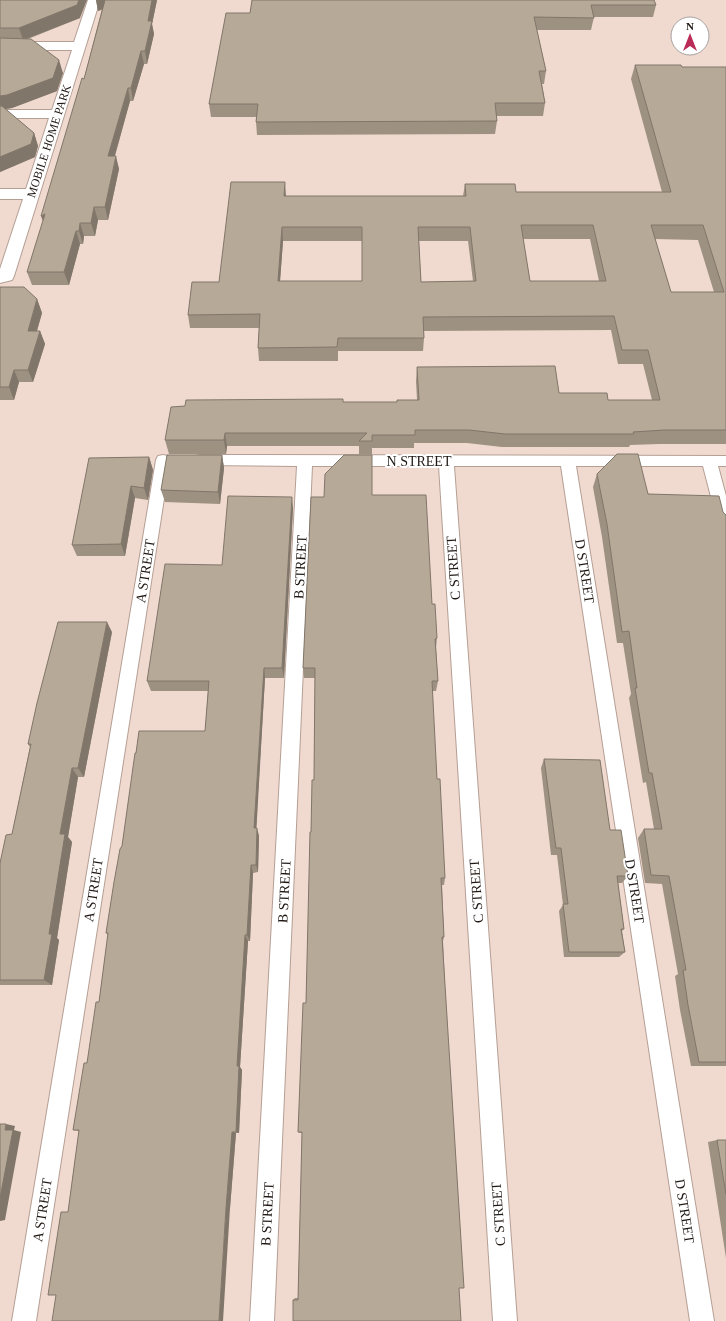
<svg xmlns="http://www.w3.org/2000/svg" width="726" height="1321" font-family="'Times New Roman',serif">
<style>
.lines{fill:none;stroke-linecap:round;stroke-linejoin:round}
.service-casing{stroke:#b59f95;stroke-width:2}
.minor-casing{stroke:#b59f95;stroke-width:2}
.service{fill:#fff;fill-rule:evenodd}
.minor{fill:#fff;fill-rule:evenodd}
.wall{fill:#9d9182;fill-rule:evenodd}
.shaded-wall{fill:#80766a}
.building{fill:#b7a997;stroke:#80766a;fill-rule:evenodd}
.labels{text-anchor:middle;stroke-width:4;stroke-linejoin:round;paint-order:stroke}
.far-street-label{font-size:12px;fill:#1f1713;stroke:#fff}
.street-label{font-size:14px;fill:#1f1713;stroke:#fff}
</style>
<rect width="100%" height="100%" fill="#f0d9cf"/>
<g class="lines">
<g class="service-casing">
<g id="service">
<path d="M163 455 168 456 170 460 36 1321H12L156 460 158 456Z"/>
<path d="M200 455 726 456V466H718L726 496V530L721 528 718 524 703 466H576L714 1321H690L561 466H454L517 1321H493L439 466H312L274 1321H250L297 466 200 465 195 464 193 460 195 456Z"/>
</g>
</g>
<g class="minor-casing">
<path id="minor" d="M88 0H100L14 276 12 280 0 283V269L23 199H0V189H26L49 118H0V110H52L72 50H0V42H74Z"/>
</g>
<use href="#service" class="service"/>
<use href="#minor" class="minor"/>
</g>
<g class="wall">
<path d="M0 0 80 18 28 39 63 73 57 91 12 108 5 109 34 133 38 146 35 157 0 172Z"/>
<path d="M96 0H157L152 24 154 34 147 64H144L133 101H130L115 156 119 169 108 220H98L95 236H84L83 244H80L69 285H32L27 272 43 221 84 79 102 9 98 11Z"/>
<path d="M252 0 656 5 653 17H594L591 30H537L546 71 544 84H542L545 103 543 116H496L497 121 495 134 257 135 256 122V117H211L209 104 250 13Z"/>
<path d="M635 65 682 67H726V444H659L630 445 629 447H502L467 443H414V448H372V454H359V446H227L226 454H169L165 440 343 402H397L417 400 416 381 417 367 559 393 608 400H652L643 364H618L611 330 424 331V338L423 351H338V361H259L258 348 259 328H190L188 315 219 282 286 196H463L465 184 516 192H662L631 79ZM523 239H590L599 281H530ZM655 239 698 240 714 292H671ZM283 241H362V281H280ZM419 241H468L473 281 421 282Z"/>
<path d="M0 287 37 299 42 313 37 331H40L45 344 33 382H19L14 400H0Z"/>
<path d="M222 455 224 468 220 504 165 502 161 490Z"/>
<path d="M149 457 153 470 148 500 135 498 125 556H77L72 545Z"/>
<path d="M597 474 648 494 723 512 726 515V1066H691L680 1010 675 976 678 974 662 884 645 883 638 838 644 829H654L646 782 643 783 629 698 631 694 623 643H617L602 537 593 487Z"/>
<path d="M372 495 437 638 436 648 438 681 436 691H432L437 779 445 878 444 885H442L444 937 443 941 459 1288 293 1300 295 1298H298L302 1133H300L298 1132 306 1003 311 832 314 780 315 678H304L303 668 324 497Z"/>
<path d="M293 508 284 678H265L256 828 259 836 258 872 253 873 250 941H248L240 1067 242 1070 239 1133H236L230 1208 68 1212 79 1131 73 1130 87 1063 99 1002 108 935 106 933 122 846 136 753 205 731 208 691H151L147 681 222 565Z"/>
<path d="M112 632 84 777H78L68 837 72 842 57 938 59 940 52 985H0V863L12 834 30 747 28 744Z"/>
<path d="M544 759 610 830 628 876 622 883H618L624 929 622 931 625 952 619 957H564L559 911 563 905 557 855H551L541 768Z"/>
<path d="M717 1140H726V1258L708 1142Z"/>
</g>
<g class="shaded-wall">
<path d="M79 0H87L80 18 23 40 19 28Z"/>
<path d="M96 0H108L109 7 98 11Z"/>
<path d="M152 0H157L152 24 154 34 147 64 145 51 148 21Z"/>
<path d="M141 51 144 64 133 101 131 88Z"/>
<path d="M59 60 63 73 57 91 12 108 0 110V96Z"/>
<path d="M128 88 130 101 111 169 108 156Z"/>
<path d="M34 133 38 146 35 157 0 172V157Z"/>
<path d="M116 156 119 169 108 220 105 207Z"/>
<path d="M285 182 286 197 284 196Z"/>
<path d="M94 207 98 220 95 236 91 223Z"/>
<path d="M45 214 46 229 41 216Z"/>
<path d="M80 223 84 236 83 244 79 231Z"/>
<path d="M282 227 283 241 279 295 278 281Z"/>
<path d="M76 231 80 244 69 285 64 272Z"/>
<path d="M37 299 42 313 33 344 28 331Z"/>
<path d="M40 331 45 344 33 382 28 370Z"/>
<path d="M14 370 19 382 14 400 9 387Z"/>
<path d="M225 433 227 446 226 454 224 440Z"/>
<path d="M222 455 224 468 220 504 218 492Z"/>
<path d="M149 457 153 470 148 500 144 488Z"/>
<path d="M131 486 135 498 125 556 121 544Z"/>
<path d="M292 497 293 508 284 678 282 668Z"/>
<path d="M107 622 112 632 84 777 78 768Z"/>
<path d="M264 668 265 678 256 836 254 828Z"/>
<path d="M72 768 78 777 68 837 72 842 57 938 59 940 52 985 44 980 60 834Z"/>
<path d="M257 828 259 836 258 872 256 865Z"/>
<path d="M251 865 253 873 250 941 247 935Z"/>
<path d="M245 935 248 941 240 1067 242 1070 239 1133 236 1132 237 1066Z"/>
<path d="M6 1124 15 1126 14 1130 21 1132 5 1220 0 1221V1198L5 1130Z"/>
<path d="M232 1132 236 1133 230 1208 223 1321H219L226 1208Z"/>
</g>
<g class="building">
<path d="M0 0H79L77 5 19 28H0Z"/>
<path d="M105 0H152L148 21H152L145 51H141L131 88H128L108 156H116L105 207H94L91 223H80L79 231H76L64 272H27L45 214 41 216 82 78 84 79Z"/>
<path d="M252 0H654L656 5H591L594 18 534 17 546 71H539L545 103H495L497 121 256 122 258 104H209L226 13H250Z"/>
<path d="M0 38 31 39 59 60 53 78 7 95 0 96Z"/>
<path d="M635 65H681L682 67H726V430H664L633 432 634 434H505L469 430H415V435H372V441H359L367 433H225L224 440H165L171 407 185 406 186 400 343 399V402H397V400H419L417 367 555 366 559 393H607L608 400H660L648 350H622L614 316 423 317 424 338H338L337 347 258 348 260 314 188 315 192 282H219L231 182H285L284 196H466L465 184H515L516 192H671ZM521 225H593L606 281H530ZM651 225H703L724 292H671ZM282 227H362V281H278ZM418 227H470L476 281 421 282Z"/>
<path d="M0 106H2L34 133 31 144 0 157Z"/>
<path d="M0 287H24L37 299 28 331H40L28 370H14L9 387H0Z"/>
<path d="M617 454H638L648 494 719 496 723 512 726 515V1062H699L688 1005 683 970H686L669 876 651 875 644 829H662L652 773H649L635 688H637L629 631 622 632 607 524 597 474Z"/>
<path d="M167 455H222L218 492 161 490Z"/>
<path d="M344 455H372V495H426L432 604H435L437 638 435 639 438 681H432L437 779H440L445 878H441L444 937H442L464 1288H459L461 1321H293V1300H298L302 1132H298L303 1003H306L310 832H311L312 780H314L315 668H303L311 497H324L325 474Z"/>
<path d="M149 457 144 488 131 486 121 544 72 545 89 458Z"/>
<path d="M228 496 292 497 282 668H264L254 828H257L256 865H251L247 935H245L237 1066H239L236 1132H232L226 1208 219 1321H52L56 1295H48L61 1212H68L79 1130H73L84 1063H87L96 1002H99L108 933H106L114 882 120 849 122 846 135 753H136L139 731H205L209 681H147L165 564 222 565Z"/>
<path d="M58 622H107L78 768H72L60 834H65L49 934H52L44 980H0V863L6 835 12 834 31 744H28L37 703Z"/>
<path d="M544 759 600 760 610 830H621L628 876H617L624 929H621L625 952H569L563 904H568L561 848H556Z"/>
<path d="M0 1124H6L5 1130H13L0 1198Z"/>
<path d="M717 1140H726V1194Z"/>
</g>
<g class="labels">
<g class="far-street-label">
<text transform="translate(49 141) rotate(-72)" y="4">MOBILE HOME PARK</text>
</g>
<g class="street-label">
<text x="419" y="466">N STREET</text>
<text transform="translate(300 567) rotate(-87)" y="5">B STREET</text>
<text transform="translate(453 568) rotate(-94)" y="5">C STREET</text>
<text transform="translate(145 571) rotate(-81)" y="5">A STREET</text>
<text transform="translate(585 571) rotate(81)" y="5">D STREET</text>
<text transform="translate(93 890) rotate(-81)" y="5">A STREET</text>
<text transform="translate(284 891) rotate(-87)" y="5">B STREET</text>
<text transform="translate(476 891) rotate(-94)" y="5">C STREET</text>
<text transform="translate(635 891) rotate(81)" y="5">D STREET</text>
<text transform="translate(42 1210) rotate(-81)" y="5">A STREET</text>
<text transform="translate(685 1211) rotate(81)" y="5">D STREET</text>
<text transform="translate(267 1214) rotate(-87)" y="5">B STREET</text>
<text transform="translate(498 1214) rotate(-94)" y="5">C STREET</text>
</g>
</g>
<g transform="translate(690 36)"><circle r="19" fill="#ffffff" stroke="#a5a2a1"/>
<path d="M0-3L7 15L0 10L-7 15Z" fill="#ba2b57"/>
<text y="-6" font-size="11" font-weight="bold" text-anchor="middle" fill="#1f1713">N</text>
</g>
</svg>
